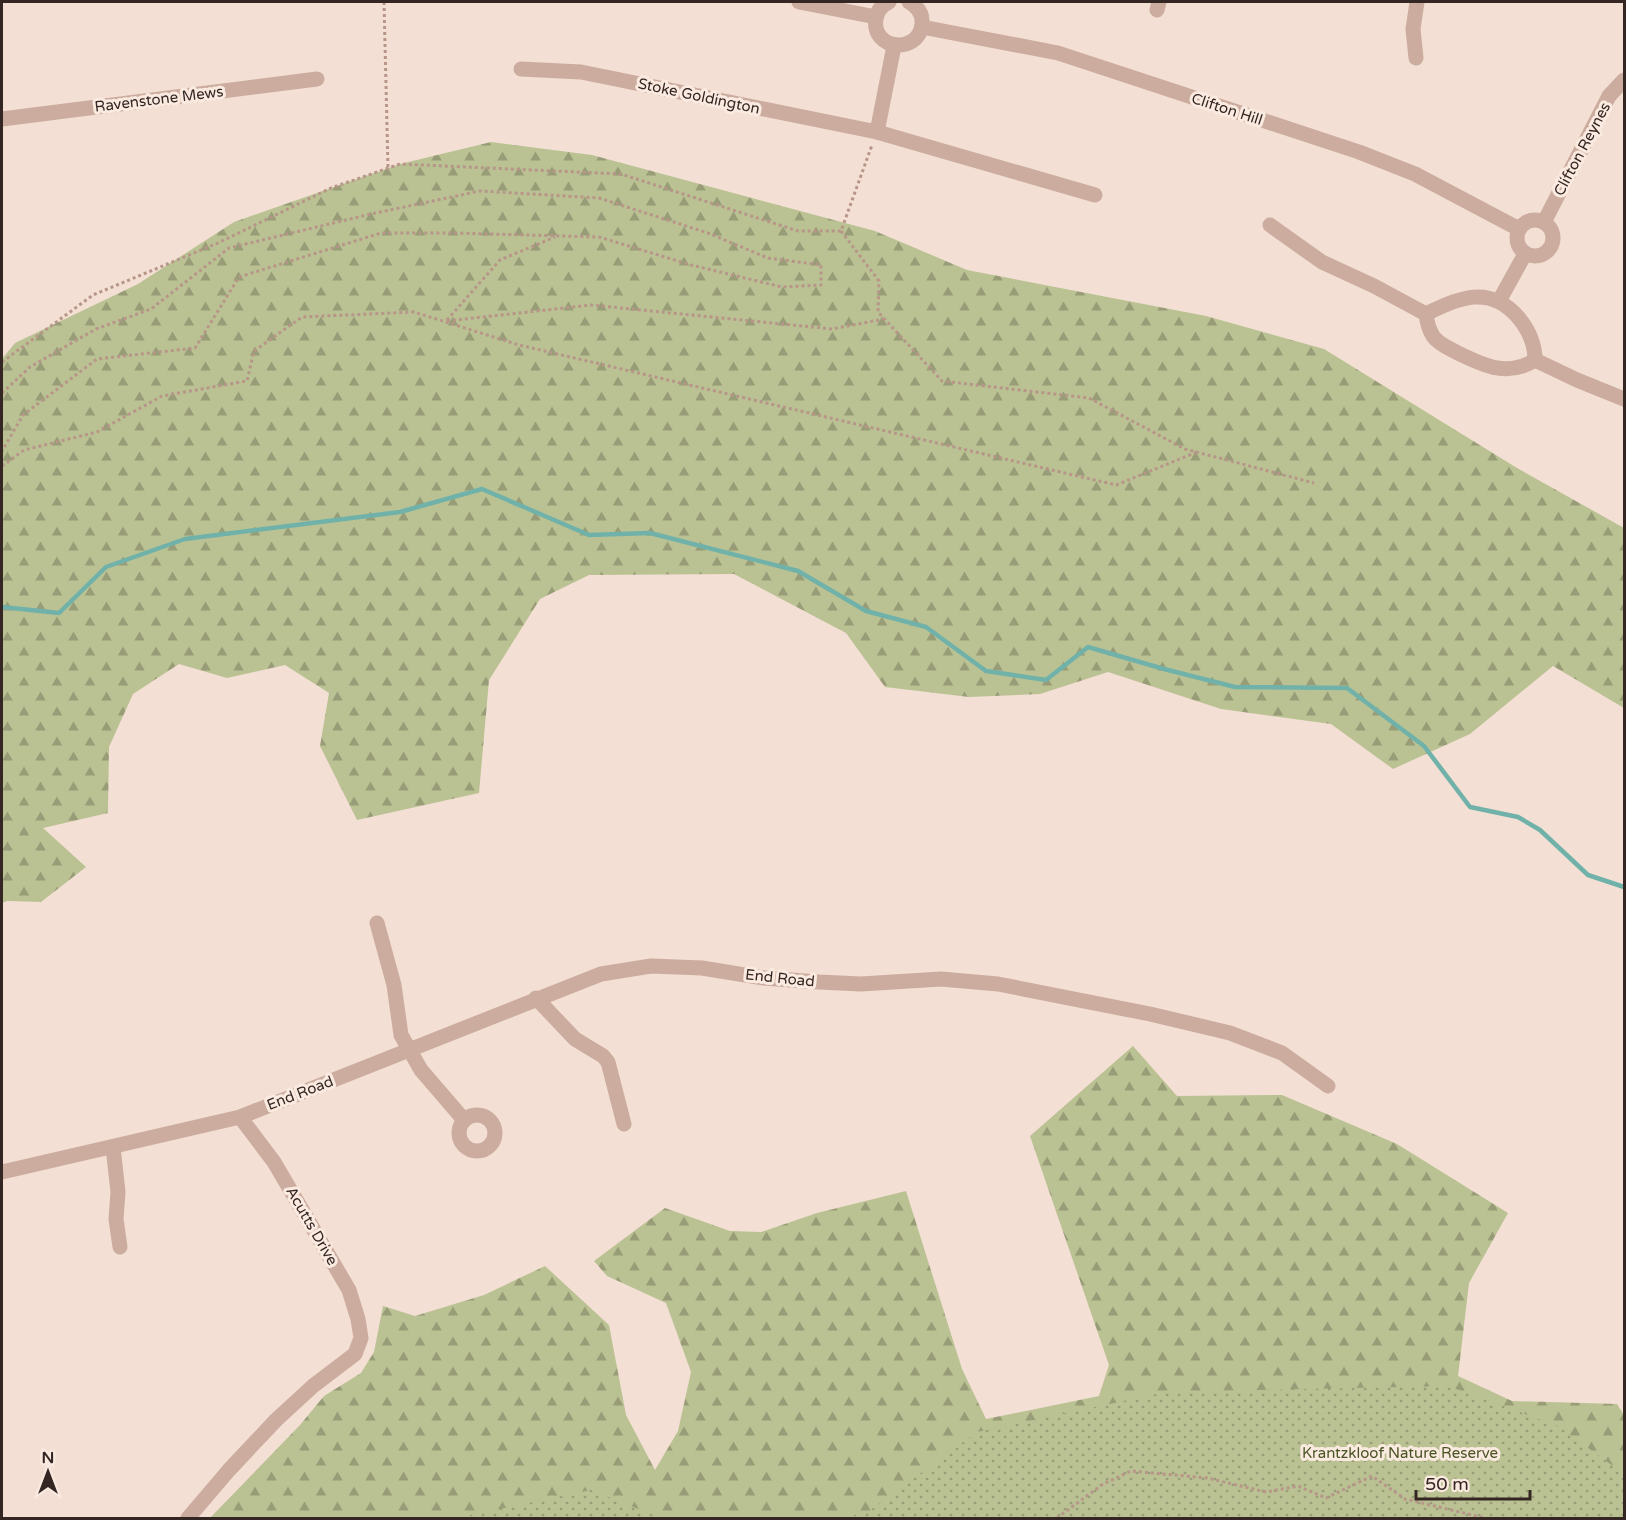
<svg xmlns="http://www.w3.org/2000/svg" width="1626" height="1520" font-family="'Varela Round',sans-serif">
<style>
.forest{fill:url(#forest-firs)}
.park{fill:url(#park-dots)}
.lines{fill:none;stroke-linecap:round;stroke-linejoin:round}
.stream{stroke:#70b2aa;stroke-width:4.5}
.path{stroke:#b79689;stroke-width:3;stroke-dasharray:3 3;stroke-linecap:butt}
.street{stroke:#cbac9f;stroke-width:15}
.labels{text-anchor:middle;stroke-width:6;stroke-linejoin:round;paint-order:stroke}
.street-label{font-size:15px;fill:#342623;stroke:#faeae0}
.park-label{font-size:15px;fill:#4a5425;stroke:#faeae0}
</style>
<defs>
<pattern id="forest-firs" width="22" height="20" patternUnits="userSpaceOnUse" patternTransform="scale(1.5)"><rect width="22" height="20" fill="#bac293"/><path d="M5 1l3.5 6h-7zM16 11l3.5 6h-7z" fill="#989d78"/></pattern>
<pattern id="park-dots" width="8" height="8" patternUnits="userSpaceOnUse" patternTransform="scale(1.5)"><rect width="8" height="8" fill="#bac293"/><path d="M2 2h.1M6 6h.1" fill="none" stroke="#989d78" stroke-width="1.8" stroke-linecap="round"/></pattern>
</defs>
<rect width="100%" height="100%" fill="#f3dfd3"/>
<g class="forest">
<path d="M491 142 592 155 875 231 967 270 1206 316 1324 349 1517 468 1624 528V708L1553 666 1470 734 1393 769 1331 724 1221 709 1108 672 1040 694 969 697 885 687 846 633 734 574 589 575 540 599 489 680 479 793 357 820 320 746 329 693 285 665 227 678 179 664 133 694 109 747 108 813 43 828 86 867 41 902 7 901 2 903V359L15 343 138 284 234 222 400 164Z"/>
<path d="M1133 1046 1177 1096 1282 1095 1397 1144 1508 1213 1469 1283 1458 1376 1512 1401 1617 1404 1624 1415V1518H210L300 1425 324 1396 361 1373 374 1352 383 1306 415 1316 484 1295 545 1266 609 1325 626 1415 655 1470 678 1431 691 1372 666 1303 607 1276 594 1261 665 1208 730 1231 761 1232 817 1213 906 1191 962 1369 986 1419 1099 1396 1109 1365 1030 1136Z"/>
</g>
<g class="park">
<path d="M1448 1386 1558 1426 1624 1474V1518H823L865 1514 977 1432 1166 1392Z"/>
<path d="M591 1490 661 1518H464L466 1516Z"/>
</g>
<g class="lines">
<path class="stream" d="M2 607 59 613 106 567 185 539 400 512 482 489 589 535 650 533 798 571 866 611 926 627 986 671 1046 680 1088 647 1164 669 1235 687 1347 688 1424 746 1470 807 1518 817 1540 830 1588 875 1624 887"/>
<g class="path">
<path d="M384 2 388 168"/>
<path d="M841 231 879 281 878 312 942 381 1089 398 1185 449 1314 483"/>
<path d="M447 320 500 260 555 237"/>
<path d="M447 321 591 305 832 329 884 319"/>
<path d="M2 362 93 295 218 243 331 188 400 164 621 174 798 231H841L872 145"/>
<path d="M2 393 30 367 96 329 151 309 229 248 371 214 480 191 599 198 708 233 768 258 821 265V285L782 287 691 265 599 237 453 233H381L239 277 195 348 97 359 23 415 2 451"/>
<path d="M2 466 24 450 97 432 162 396 247 381 254 351 302 317 414 312 519 345 1116 485 1197 452"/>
<path d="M1057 1518 1103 1484 1131 1471 1207 1478 1266 1492 1298 1486 1326 1498 1372 1476 1405 1499 1485 1518"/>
</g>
<g class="street">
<path d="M799 2 876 17"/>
<path d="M889 2C882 5 877 11 876 19 871 50 919 55 922 24 923 14 918 7 909 2"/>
<path d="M1157 10 1159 2"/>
<path d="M922 27 1058 53 1359 152 1415 174 1519 229"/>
<path d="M1416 58 1413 29 1417 2"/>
<path d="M521 69 581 72 877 132 1095 195"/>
<path d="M2 119 317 79"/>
<path d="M877 132 894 46"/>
<circle cx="1535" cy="238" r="18"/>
<path d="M1544 222 1609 96 1624 80"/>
<path d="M1270 225 1322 262 1374 286 1426 314C1427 322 1429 330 1433 336 1438 344 1449 348 1456 352 1483 365 1507 378 1535 360"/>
<path d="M1499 301 1525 254"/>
<path d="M1426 314C1459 297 1490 285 1518 317 1529 330 1535 344 1535 360"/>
<path d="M1535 360 1577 380 1624 399"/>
<path d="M377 923 394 985 401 1035 421 1070 464 1120"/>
<path d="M536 998 575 1039 603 1056 608 1062 624 1124"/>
<circle cx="477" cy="1133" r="18"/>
<path d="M113 1147 118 1192 116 1219 120 1247"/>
<path d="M2 1172 240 1117 601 974 651 966 702 968 764 978 819 982 861 984 941 979 998 984 1150 1014 1230 1033 1282 1053 1328 1086"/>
<path d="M188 1518 229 1470 276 1420 313 1386 355 1354 361 1338 358 1319 349 1290 274 1162 240 1117"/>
</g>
</g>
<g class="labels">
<g class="street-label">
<text transform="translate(699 96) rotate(12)" y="5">Stoke Goldington</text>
<text transform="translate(159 99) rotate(-7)" y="5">Ravenstone Mews</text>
<text transform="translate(1227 109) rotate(18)" y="5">Clifton Hill</text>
<text transform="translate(1582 149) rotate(-62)" y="5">Clifton Reynes</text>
<text transform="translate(780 978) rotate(6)" y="5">End Road</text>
<text transform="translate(300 1093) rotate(-21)" y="5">End Road</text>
<text transform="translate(312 1226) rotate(60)" y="5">Acutts Drive</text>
</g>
<g class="park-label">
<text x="1400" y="1458">Krantzkloof Nature Reserve</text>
</g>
</g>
<rect width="1626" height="1520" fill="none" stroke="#342623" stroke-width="6"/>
<g transform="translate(48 1472)" stroke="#faeae0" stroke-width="4.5" paint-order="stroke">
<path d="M0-4.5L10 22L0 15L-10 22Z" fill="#342623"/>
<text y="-9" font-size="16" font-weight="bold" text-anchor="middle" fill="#342623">N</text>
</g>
<path d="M1416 1490v9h114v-9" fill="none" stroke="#342623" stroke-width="3"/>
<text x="1425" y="1490" font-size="18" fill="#342623" stroke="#faeae0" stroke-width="4.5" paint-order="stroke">50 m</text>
</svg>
